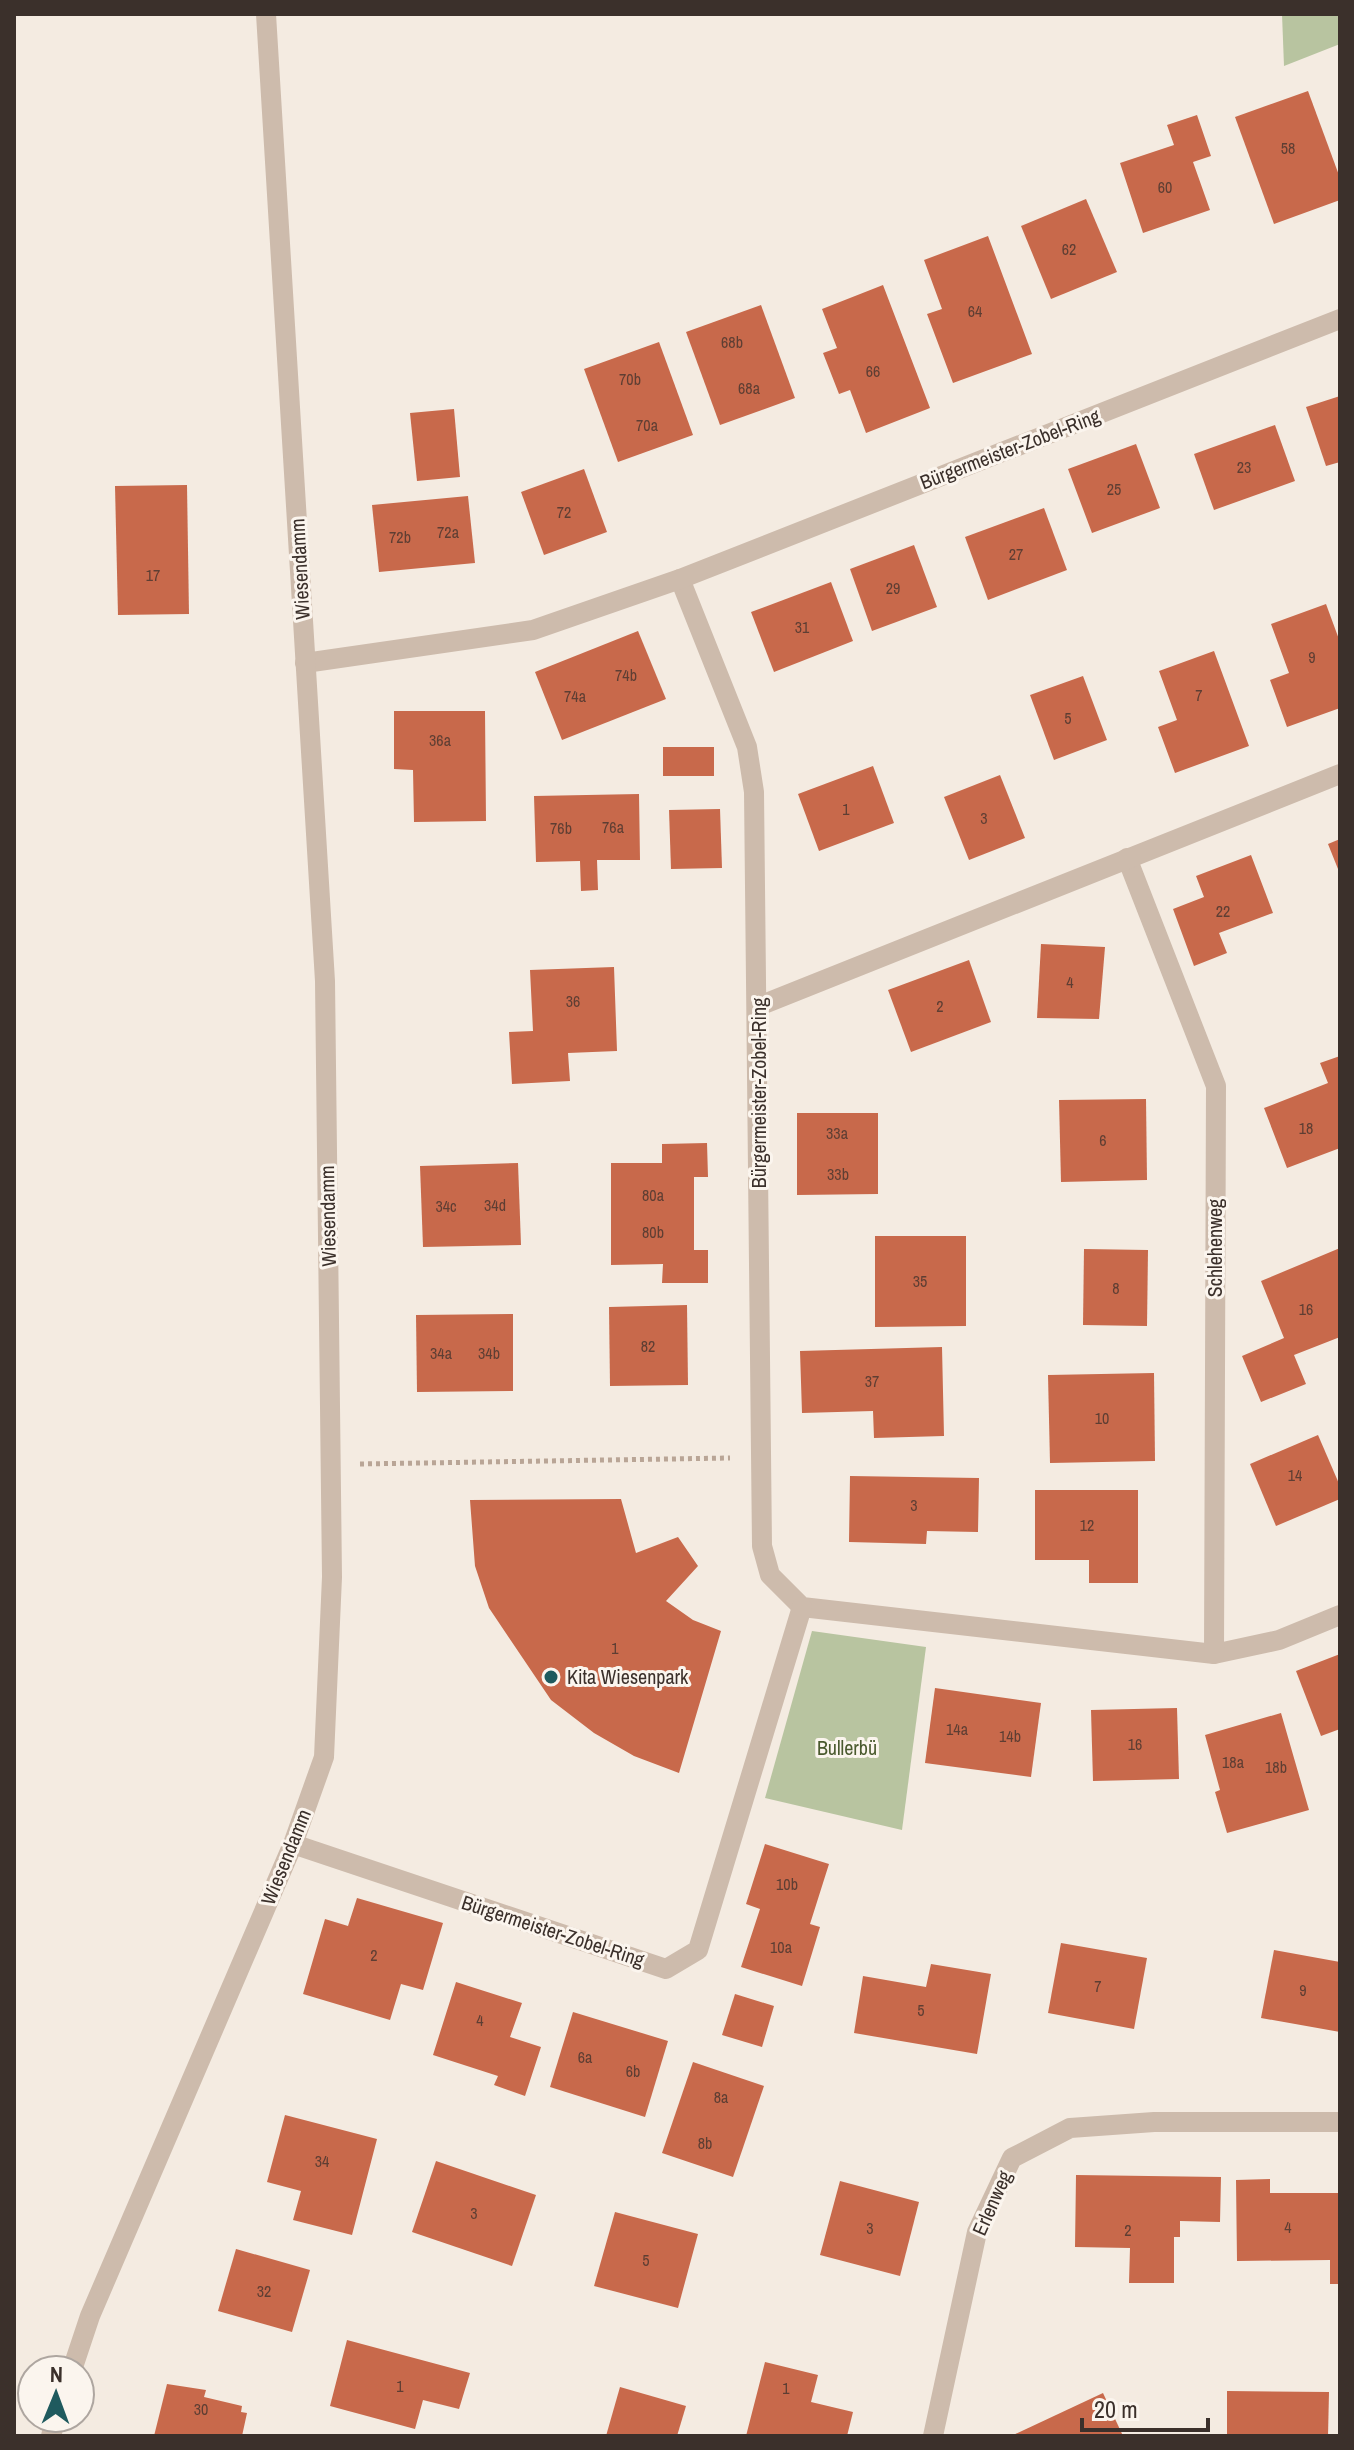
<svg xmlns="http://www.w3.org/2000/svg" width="1354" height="2450" font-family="'Archivo Narrow',sans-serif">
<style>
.green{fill:#b8c4a0}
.building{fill:#c8694b}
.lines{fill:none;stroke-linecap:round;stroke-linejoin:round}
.path{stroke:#b9a596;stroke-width:5;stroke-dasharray:4 4;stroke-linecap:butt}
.street{stroke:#cdbbac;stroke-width:20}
.poi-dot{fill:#1f5a5e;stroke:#fbf5ee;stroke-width:3}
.labels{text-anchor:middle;stroke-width:6;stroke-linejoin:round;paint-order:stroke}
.number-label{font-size:16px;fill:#5e3e33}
.street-label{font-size:20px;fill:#3b302b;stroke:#fbf5ee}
.poi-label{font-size:20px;fill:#3b302b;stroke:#fbf5ee;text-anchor:start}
.park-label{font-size:20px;fill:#4a5a2e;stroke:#fbf5ee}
</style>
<rect width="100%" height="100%" fill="#f4ebe1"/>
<g class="green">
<path d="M1282 14H1340V44L1284 66Z"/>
<path d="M812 1631 926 1647 902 1830 765 1798Z"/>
</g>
<g class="building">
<path d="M1308 91 1340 178V200L1274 224 1235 117Z"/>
<path d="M1197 115 1211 156 1193 162 1210 210 1143 233 1120 163 1174 145 1167 125Z"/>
<path d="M1086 199 1117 272 1051 299 1021 226Z"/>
<path d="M988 236 1032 354 953 383 927 314 942 309 924 260Z"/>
<path d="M883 285 930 408 866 433 850 390 839 394 823 353 837 348 822 309Z"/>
<path d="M761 305 795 398 720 425 686 332Z"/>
<path d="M659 342 693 435 618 462 584 369Z"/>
<path d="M1340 396V462L1326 466 1306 407Z"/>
<path d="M454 409 460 477 417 481 410 413Z"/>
<path d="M1275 425 1295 481 1214 510 1194 454Z"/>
<path d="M1136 444 1160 508 1092 533 1068 469Z"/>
<path d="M584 469 607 532 544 555 521 492Z"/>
<path d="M187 485 189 614 118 615 115 486Z"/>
<path d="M468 496 475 563 379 572 372 505Z"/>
<path d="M1044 508 1067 570 988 600 965 537Z"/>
<path d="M914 545 937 607 872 631 850 569Z"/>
<path d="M831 582 853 641 774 672 751 612Z"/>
<path d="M1326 604 1340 642V708L1287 727 1270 680 1289 673 1271 624Z"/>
<path d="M638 631 666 699 562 740 535 672Z"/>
<path d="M1214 651 1249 746 1175 773 1158 727 1177 720 1159 671Z"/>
<path d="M1083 676 1107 740 1054 760 1030 695Z"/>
<path d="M394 711H485L486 821 414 822 413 770 394 769Z"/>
<rect x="663" y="747" width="51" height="29"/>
<path d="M873 766 894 823 819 851 798 794Z"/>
<path d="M1000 775 1025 838 969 860 944 797Z"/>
<path d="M639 794 640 860H597L598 890 581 891 580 861 536 862 534 796Z"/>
<path d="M720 809 722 868 671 869 669 810Z"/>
<path d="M1340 839V874L1328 844Z"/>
<path d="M1251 855 1273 913 1219 933 1227 953 1194 966 1173 909 1204 897 1196 876Z"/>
<path d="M1041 944 1105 947 1099 1019 1037 1018Z"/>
<path d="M969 960 991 1022 911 1052 888 990Z"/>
<path d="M614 967 617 1051 568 1053 570 1081 512 1084 509 1032 533 1031 530 970Z"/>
<path d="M1340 1056V1148L1287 1168 1264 1108 1328 1083 1320 1063Z"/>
<path d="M1146 1099 1147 1180 1061 1182 1059 1100Z"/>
<path d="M797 1113H878V1194L797 1195Z"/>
<path d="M707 1143 708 1177H694V1250H708V1283H662L663 1264 611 1265V1163H662V1144Z"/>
<path d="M518 1163 521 1245 423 1247 420 1166Z"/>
<path d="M875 1236H966V1326L875 1327Z"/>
<path d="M1340 1248V1337L1294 1355 1306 1384 1261 1402 1242 1356 1284 1338 1261 1281Z"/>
<path d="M1084 1249 1148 1250 1147 1326 1083 1325Z"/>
<path d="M687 1305 688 1385 610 1386 609 1307Z"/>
<path d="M513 1314V1391L417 1392 416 1315Z"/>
<path d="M942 1347 944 1436 874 1438 873 1411 802 1413 800 1351Z"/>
<path d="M1154 1373 1155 1461 1050 1463 1048 1375Z"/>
<path d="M1318 1435 1340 1486V1499L1276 1526 1250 1464Z"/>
<path d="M850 1476 979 1478 978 1532 927 1531 926 1544 849 1542Z"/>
<path d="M1035 1490H1138V1583H1089V1560H1035Z"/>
<path d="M621 1499 636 1553 678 1537 698 1566 666 1601 693 1620 721 1631 679 1773 634 1756 594 1733 551 1700 489 1608 475 1566 470 1500Z"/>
<path d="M1340 1654V1729L1321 1736 1296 1671Z"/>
<path d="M935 1688 1041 1703 1031 1777 925 1763Z"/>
<path d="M1177 1708 1179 1779 1093 1781 1091 1710Z"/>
<path d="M1281 1713 1309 1810 1227 1833 1215 1792 1220 1790 1205 1735Z"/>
<path d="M765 1844 829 1864 810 1924 820 1927 802 1986 741 1967 760 1909 746 1904Z"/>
<path d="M357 1898 443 1923 423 1990 401 1984 390 2020 303 1994 325 1919 348 1926Z"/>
<path d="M1061 1943 1147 1958 1134 2029 1048 2013Z"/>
<path d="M1274 1950 1340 1962V2032L1261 2018Z"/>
<path d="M931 1964 991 1974 977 2054 854 2033 863 1976 926 1987Z"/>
<path d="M456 1982 522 2003 510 2037 541 2047 525 2096 494 2085 498 2076 433 2055Z"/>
<path d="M735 1994 774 2006 762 2047 722 2035Z"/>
<path d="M573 2012 668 2041 645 2117 550 2087Z"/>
<path d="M693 2062 764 2086 733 2177 662 2153Z"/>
<path d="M285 2115 377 2139 352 2235 293 2220 301 2191 267 2182Z"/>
<path d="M436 2161 536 2195 512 2266 412 2232Z"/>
<path d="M1076 2175 1221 2177 1220 2222 1180 2221V2237H1174V2283H1129L1130 2248 1075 2247Z"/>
<path d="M1270 2179V2193H1340V2284H1330V2260L1237 2261 1236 2180Z"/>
<path d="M840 2181 919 2202 900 2276 820 2255Z"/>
<path d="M615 2212 698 2234 678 2308 594 2286Z"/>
<path d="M236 2249 310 2270 292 2332 218 2311Z"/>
<path d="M347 2340 470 2373 459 2409 423 2400 415 2429 330 2406Z"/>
<path d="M765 2362 818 2375 811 2402 853 2412 847 2436H746Z"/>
<path d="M167 2384 206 2390 204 2397 242 2406 241 2412 247 2413 242 2436H154Z"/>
<path d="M620 2387 686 2406 677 2436H606Z"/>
<path d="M1227 2391 1329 2392 1328 2436H1227Z"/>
<path d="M1103 2393 1123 2436H1011Z"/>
</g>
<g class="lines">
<path class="path" d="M360 1464 730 1458"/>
<g class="street">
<path d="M680 579 747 747 754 792 762 1546 770 1575 802 1607 1214 1654 1279 1640 1340 1615"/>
<path d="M305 663 533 630 680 579 1340 319"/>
<path d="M1127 858 1216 1086 1214 1654"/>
<path d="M759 1006 1340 774"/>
<path d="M293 1844 666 1969 698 1950 802 1607"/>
<path d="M72 2370 90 2316 293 1844 324 1757 332 1577 325 981 266 14"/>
<path d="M51 2436 56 2418"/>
<path d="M933 2436 977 2232 1012 2158 1070 2128 1154 2122H1340"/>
</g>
</g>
<circle class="poi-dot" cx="551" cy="1677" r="8"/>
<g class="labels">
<g class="number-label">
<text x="1288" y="154">58</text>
<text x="1165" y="193">60</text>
<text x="1069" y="255">62</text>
<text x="975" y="317">64</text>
<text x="732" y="348">68b</text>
<text x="873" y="377">66</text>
<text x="630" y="385">70b</text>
<text x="749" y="394">68a</text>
<text x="647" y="431">70a</text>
<text x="1244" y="473">23</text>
<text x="1114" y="495">25</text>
<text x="564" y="518">72</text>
<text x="448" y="538">72a</text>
<text x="400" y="543">72b</text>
<text x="1016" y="560">27</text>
<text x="153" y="581">17</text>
<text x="893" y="594">29</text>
<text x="802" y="633">31</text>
<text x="1312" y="663">9</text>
<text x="626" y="681">74b</text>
<text x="1199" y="701">7</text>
<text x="575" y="702">74a</text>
<text x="1068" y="724">5</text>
<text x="440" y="746">36a</text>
<text x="846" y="815">1</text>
<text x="984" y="824">3</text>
<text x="613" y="833">76a</text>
<text x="561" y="834">76b</text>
<text x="1223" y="917">22</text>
<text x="1070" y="988">4</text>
<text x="573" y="1007">36</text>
<text x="940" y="1012">2</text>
<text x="1306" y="1134">18</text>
<text x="837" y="1139">33a</text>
<text x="1103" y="1146">6</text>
<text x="838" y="1180">33b</text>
<text x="653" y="1201">80a</text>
<text x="495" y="1211">34d</text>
<text x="446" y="1212">34c</text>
<text x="653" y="1238">80b</text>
<text x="920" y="1287">35</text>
<text x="1116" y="1294">8</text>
<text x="1306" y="1315">16</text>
<text x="648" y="1352">82</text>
<text x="441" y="1359">34a</text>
<text x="489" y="1359">34b</text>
<text x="872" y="1387">37</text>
<text x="1102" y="1424">10</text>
<text x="1295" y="1481">14</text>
<text x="914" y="1511">3</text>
<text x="1087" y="1531">12</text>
<text x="615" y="1654">1</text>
<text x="957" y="1735">14a</text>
<text x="1010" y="1742">14b</text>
<text x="1135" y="1750">16</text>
<text x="1233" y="1768">18a</text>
<text x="1276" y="1773">18b</text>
<text x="787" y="1890">10b</text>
<text x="781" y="1953">10a</text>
<text x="374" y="1961">2</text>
<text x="1098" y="1992">7</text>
<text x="1303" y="1996">9</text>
<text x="921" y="2016">5</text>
<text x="480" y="2026">4</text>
<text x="585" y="2063">6a</text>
<text x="633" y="2077">6b</text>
<text x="721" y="2103">8a</text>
<text x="705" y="2149">8b</text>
<text x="322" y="2167">34</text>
<text x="474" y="2219">3</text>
<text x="1288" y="2233">4</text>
<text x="870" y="2234">3</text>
<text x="1128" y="2236">2</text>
<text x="646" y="2266">5</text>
<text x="264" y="2297">32</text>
<text x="400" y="2392">1</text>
<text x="786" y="2394">1</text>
<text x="201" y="2415">30</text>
</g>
<g class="street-label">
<text transform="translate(1010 449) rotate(-21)" y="7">Bürgermeister-Zobel-Ring</text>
<text transform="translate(300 569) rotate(-93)" y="7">Wiesendamm</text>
<text transform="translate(759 1093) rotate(-90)" y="7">Bürgermeister-Zobel-Ring</text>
<text transform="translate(328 1216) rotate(-91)" y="7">Wiesendamm</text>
<text transform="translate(1215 1248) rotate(-90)" y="7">Schlehenweg</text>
<text transform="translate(286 1857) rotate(-68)" y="7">Wiesendamm</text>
<text transform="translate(553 1931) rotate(18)" y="7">Bürgermeister-Zobel-Ring</text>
<text transform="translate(992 2203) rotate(-66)" y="7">Erlenweg</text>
</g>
<g class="poi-label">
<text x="567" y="1684">Kita Wiesenpark</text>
</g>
<g class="park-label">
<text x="847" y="1755">Bullerbü</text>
</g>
</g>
<rect width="1354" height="2450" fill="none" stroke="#3b302b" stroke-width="32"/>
<g transform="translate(56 2394) rotate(1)"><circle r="38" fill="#fbf5ee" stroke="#aea6a0" stroke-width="2"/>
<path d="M0-6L14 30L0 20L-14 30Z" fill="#1f5a5e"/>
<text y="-12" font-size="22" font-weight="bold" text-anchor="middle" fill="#3b302b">N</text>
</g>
<path d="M1082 2418v12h126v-12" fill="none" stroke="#3b302b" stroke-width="4"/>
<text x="1094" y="2418" font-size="24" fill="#3b302b" stroke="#fbf5ee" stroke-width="6" paint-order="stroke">20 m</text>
</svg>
